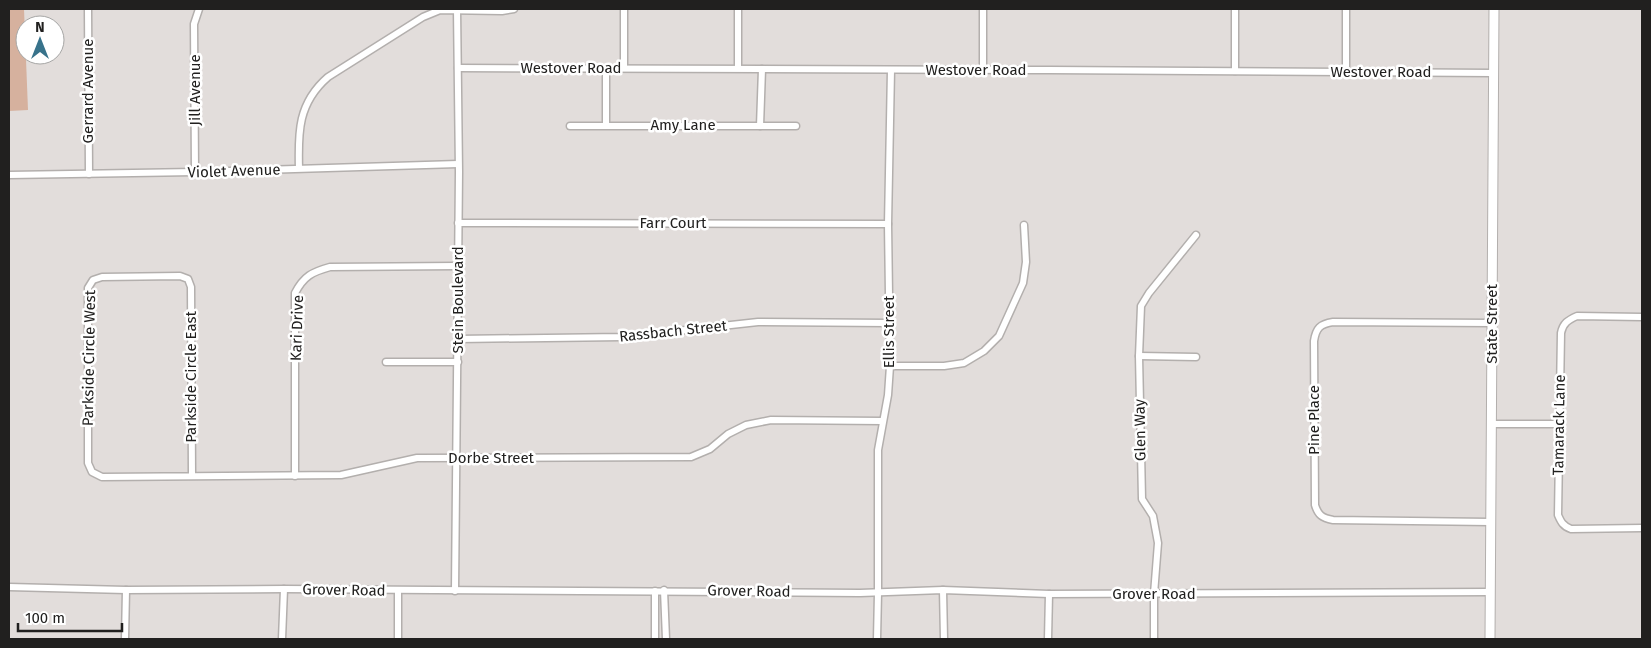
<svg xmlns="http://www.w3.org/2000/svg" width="1651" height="648" font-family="'Fira Sans',sans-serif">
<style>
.green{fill:#d6b19e}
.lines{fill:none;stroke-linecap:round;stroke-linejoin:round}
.street-casing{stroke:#b3afad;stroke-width:9}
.secondary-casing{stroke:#b3afad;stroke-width:11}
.street{stroke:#fff;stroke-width:6}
.secondary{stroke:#fff;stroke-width:9}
.labels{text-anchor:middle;stroke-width:5;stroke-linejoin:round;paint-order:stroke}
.street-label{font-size:15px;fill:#21201f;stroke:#fff}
</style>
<rect width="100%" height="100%" fill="#e2dddb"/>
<path class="green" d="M9 9H24L28 110 9 111Z"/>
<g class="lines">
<g class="street-casing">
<g id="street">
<path d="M88 9 89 174"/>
<path d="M624 9V68"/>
<path d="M458 68 1050 70 1493 73"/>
<path d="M738 68V9"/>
<path d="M983 70V9"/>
<path d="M1235 71V9"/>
<path d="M1346 72V9"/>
<path d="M606 124V68"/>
<path d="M570 126H796"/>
<path d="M760 126 762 69"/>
<path d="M299 168C298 132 298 103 328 77L423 17 440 10 502 11 514 9"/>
<path d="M195 172 194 24 199 9"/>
<path d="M9 175 195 172 458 164"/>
<path d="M458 223 888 224"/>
<path d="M1642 317 1577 316C1568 320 1563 323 1561 333L1558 515C1561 522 1563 526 1571 529L1642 528"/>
<path d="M458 339 622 337 758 322 889 323"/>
<path d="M1139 356 1196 357"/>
<path d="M386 362H458"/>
<path d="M890 366H944L964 363 984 351 999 336 1023 283 1026 262 1024 225"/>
<path d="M1492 424H1559"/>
<path d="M192 476 191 287 188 279 180 276 102 277 93 280 88 288V463L92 472 102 477 341 475 417 458 691 457 710 449 728 434 746 425 771 420 882 421"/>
<path d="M295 476V293C304 276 312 272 330 267L458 266"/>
<path d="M1490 522 1333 520C1322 518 1318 515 1315 505L1314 341C1316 328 1320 324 1333 322L1492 323"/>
<path d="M9 587 126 590 284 589 860 593 943 590 1049 594 1490 592"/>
<path d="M664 590 666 639"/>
<path d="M943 590 944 639"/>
<path d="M398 591V639"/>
<path d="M455 591 459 172 457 9"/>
<path d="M655 591V639"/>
<path d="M125 639 126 590"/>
<path d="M282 639 284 589"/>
<path d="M877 639 878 593V450L888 395 890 366 888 224 891 70"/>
<path d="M1048 639 1049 594"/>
<path d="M1154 639V594L1158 543 1153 516 1142 499 1139 356 1141 306 1149 293 1196 235"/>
</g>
</g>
<g class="secondary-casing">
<path id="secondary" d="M1490 639 1494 9"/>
</g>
<use href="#street" class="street"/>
<use href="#secondary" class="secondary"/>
</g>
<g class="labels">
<g class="street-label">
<text x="571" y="73">Westover Road</text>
<text x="976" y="75">Westover Road</text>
<text x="1381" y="77">Westover Road</text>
<text transform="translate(195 90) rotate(-90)" y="5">Jill Avenue</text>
<text transform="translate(88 91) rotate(-90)" y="5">Gerrard Avenue</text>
<text x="683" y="130">Amy Lane</text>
<text transform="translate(234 171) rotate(-2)" y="5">Violet Avenue</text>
<text x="673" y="228">Farr Court</text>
<text transform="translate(458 300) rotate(-90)" y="5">Stein Boulevard</text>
<text transform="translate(1492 324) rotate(-90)" y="5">State Street</text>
<text transform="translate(297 328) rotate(-88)" y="5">Kari Drive</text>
<text transform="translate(673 331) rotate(-6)" y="5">Rassbach Street</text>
<text transform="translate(889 332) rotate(-90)" y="5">Ellis Street</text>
<text transform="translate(89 358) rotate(-89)" y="5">Parkside Circle West</text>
<text transform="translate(191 377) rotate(-90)" y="5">Parkside Circle East</text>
<text transform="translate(1314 420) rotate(-90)" y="5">Pine Place</text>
<text transform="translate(1559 425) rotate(-89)" y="5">Tamarack Lane</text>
<text transform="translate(1140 430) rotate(-91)" y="5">Glen Way</text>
<text x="491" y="463">Dorbe Street</text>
<text transform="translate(344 590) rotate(1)" y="5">Grover Road</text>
<text transform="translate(749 591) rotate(1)" y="5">Grover Road</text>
<text x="1154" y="599">Grover Road</text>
</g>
</g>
<rect width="1651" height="648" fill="none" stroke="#21201f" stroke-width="20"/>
<g transform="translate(40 40)"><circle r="24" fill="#ffffff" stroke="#a6a6a5"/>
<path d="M0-4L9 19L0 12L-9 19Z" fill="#38738b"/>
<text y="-8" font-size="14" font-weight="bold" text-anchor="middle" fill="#21201f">N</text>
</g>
<path d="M18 623v8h104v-8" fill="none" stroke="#21201f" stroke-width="2.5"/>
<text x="25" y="623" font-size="15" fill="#21201f" stroke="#ffffff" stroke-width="4" paint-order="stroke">100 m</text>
</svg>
